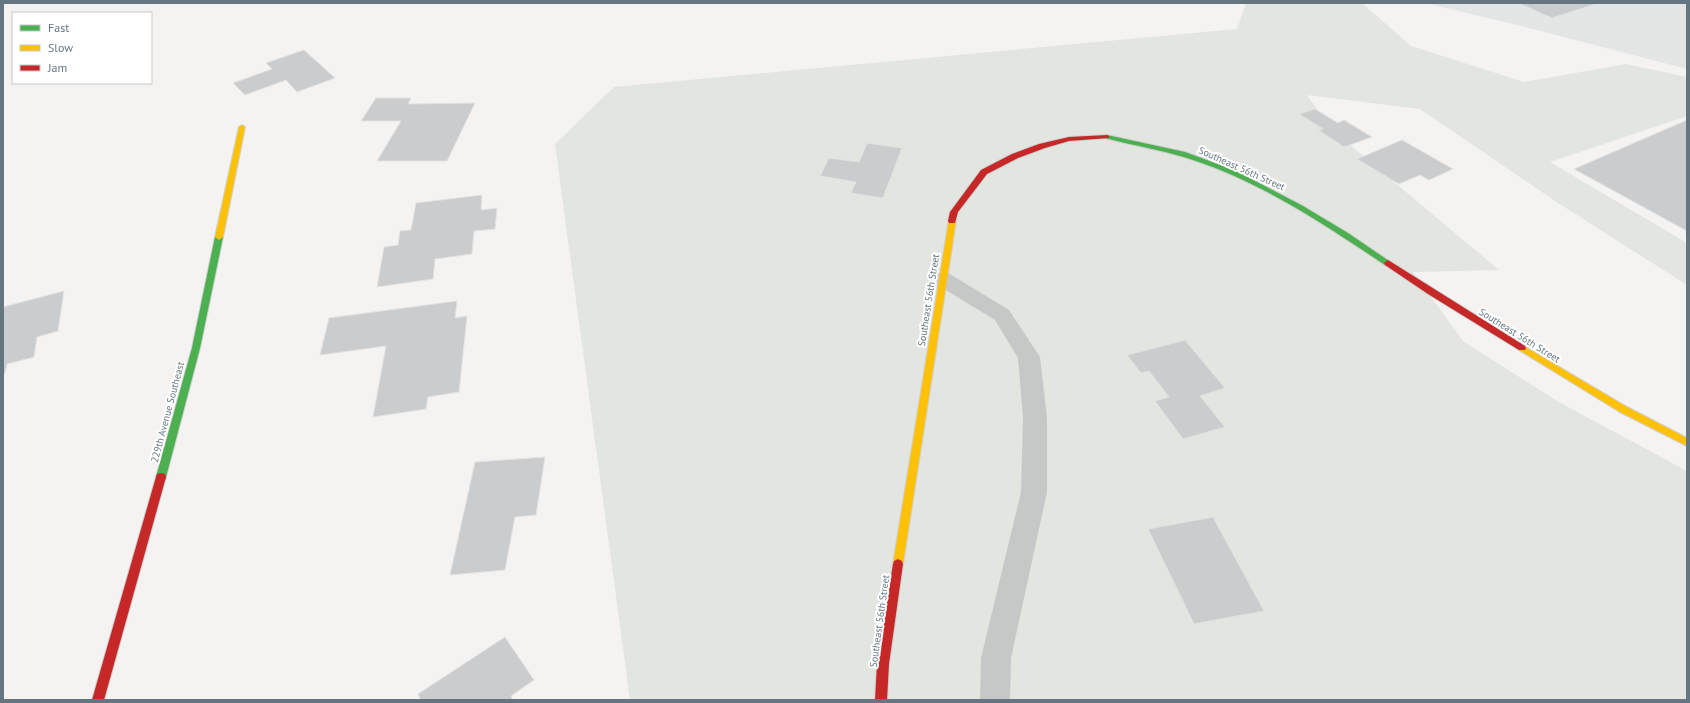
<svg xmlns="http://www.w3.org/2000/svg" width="1690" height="703" font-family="'PT Sans',sans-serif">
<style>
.built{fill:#e4e5e5}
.green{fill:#e2e5e0}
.building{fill:#cbcccd;stroke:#e3e2e2}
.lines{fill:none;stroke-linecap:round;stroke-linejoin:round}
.fast-casing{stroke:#cfd0d0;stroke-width:2}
.slow-casing{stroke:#cfd0d0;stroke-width:2}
.jam-casing{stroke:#cfd0d0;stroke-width:2}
.street{fill:#c6c8c8;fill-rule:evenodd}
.fast{fill:#4caf50;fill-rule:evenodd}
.slow{fill:#ffc107;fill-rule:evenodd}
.jam{fill:#c62828;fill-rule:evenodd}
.labels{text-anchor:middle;stroke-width:4;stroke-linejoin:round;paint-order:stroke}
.street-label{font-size:10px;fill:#667680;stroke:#fff}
</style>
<rect width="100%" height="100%" fill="#f4f3f2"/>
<path class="built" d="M1425 3H1687V69L1521 26Z"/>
<path class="green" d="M1246 3H1362L1411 46 1524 82 1626 64 1687 77V116L1550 162 1687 243V285L1555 201 1420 109 1307 95 1331 129 1499 270 1413 272 1463 341 1557 401 1687 471V700H630L555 144 614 87 1237 29Z"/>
<g class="building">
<path d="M1518 3H1599L1552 18Z"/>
<path d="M304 50 335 78 297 92 286 80 245 95 233 83 272 69 266 63Z"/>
<path d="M376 98H411L408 104 475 103 447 161H377L401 121H361Z"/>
<path d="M1315 109 1338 123 1344 120 1372 137 1344 147 1318 130 1323 129 1299 114Z"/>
<path d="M1687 120V231L1574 169Z"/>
<path d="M1402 140 1453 169 1429 180 1420 175 1399 184 1357 159Z"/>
<path d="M867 143 902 148 883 198 851 193 856 182 820 176 829 158 859 162Z"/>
<path d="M482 195 481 210 497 208 495 229 474 231 472 254 435 259 433 279 377 287 384 247 398 245 400 231 411 230 416 203Z"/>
<path d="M64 291 58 331 37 337 34 357 7 364 5 373 3 374V307Z"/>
<path d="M457 301 455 318 467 316 459 392 428 397 426 409 373 417 386 346 320 355 329 318Z"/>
<path d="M1185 340 1225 388 1200 396 1225 427 1183 439 1155 401 1169 397 1149 371 1141 373 1127 355Z"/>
<path d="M545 457 536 515 515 517 505 570 450 575 475 462Z"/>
<path d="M1213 517 1264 611 1194 624 1148 529Z"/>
<path d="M505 637 534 680 511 696 513 700H421L418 694Z"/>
</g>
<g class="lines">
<g class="fast-casing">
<g id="fast">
<path d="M1107 135 1185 152 1234 170 1303 206 1348 233 1392 263 1388 266 1385 265C1325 225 1263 183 1193 160 1164 150 1134 146 1105 138V136Z"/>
<path d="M219 234 223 237 200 348 166 477 165 480 161 481 157 480 156 477 192 348 215 237Z"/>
</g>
</g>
<g class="slow-casing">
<g id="slow">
<path d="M242 125 245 127 223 237 219 240 215 237 239 127Z"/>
<path d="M949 219H955L956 221 903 564 902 567 898 569 894 567 893 564Z"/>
<path d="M1522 345 1627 407 1687 438V446L1620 412 1519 350 1518 348 1519 346Z"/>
</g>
</g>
<g class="jam-casing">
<g id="jam">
<path d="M1107 135 1109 136V138L1069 141 1045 148 1018 158 987 174 958 212 955 223H949L948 221 950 212 981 170 1012 154 1039 144 1069 137Z"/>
<path d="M1388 260 1525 346 1526 348 1525 350H1519L1428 294 1385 265 1384 263Z"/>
<path d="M161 473 165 474 166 477 104 700H92L156 477 157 474Z"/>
<path d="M898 559 902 561 903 564 889 664 887 700H875L877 664 893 564 894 561Z"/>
</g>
</g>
<path class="street" d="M943 272 950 274 1009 310 1040 357 1047 418V492L1011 658 1010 700H980L981 658 1021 492 1023 418 1018 358 995 320 936 284 933 279 936 274Z"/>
<use href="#fast" class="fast"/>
<use href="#slow" class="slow"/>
<use href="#jam" class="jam"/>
</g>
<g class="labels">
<g class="street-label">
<text transform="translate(1242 168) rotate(24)" y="4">Southeast 56th Street</text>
<text transform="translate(928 300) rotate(-81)" y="4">Southeast 56th Street</text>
<text transform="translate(1520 335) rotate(32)" y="4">Southeast 56th Street</text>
<text transform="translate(167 412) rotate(-75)" y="4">229th Avenue Southeast</text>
<text transform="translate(879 621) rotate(-82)" y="4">Southeast 56th Street</text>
</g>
</g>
<rect width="1690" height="703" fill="none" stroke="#667680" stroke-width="8"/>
<rect x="12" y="12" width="140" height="72" fill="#ffffff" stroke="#c2c8cc"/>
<rect x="20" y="25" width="20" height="6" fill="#4caf50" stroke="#c2c8cc"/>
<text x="48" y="32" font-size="12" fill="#667680">Fast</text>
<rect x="20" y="45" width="20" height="6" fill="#ffc107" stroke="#c2c8cc"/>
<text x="48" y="52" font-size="12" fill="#667680">Slow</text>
<rect x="20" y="65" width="20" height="6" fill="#c62828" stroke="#c2c8cc"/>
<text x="48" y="72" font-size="12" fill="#667680">Jam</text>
</svg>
